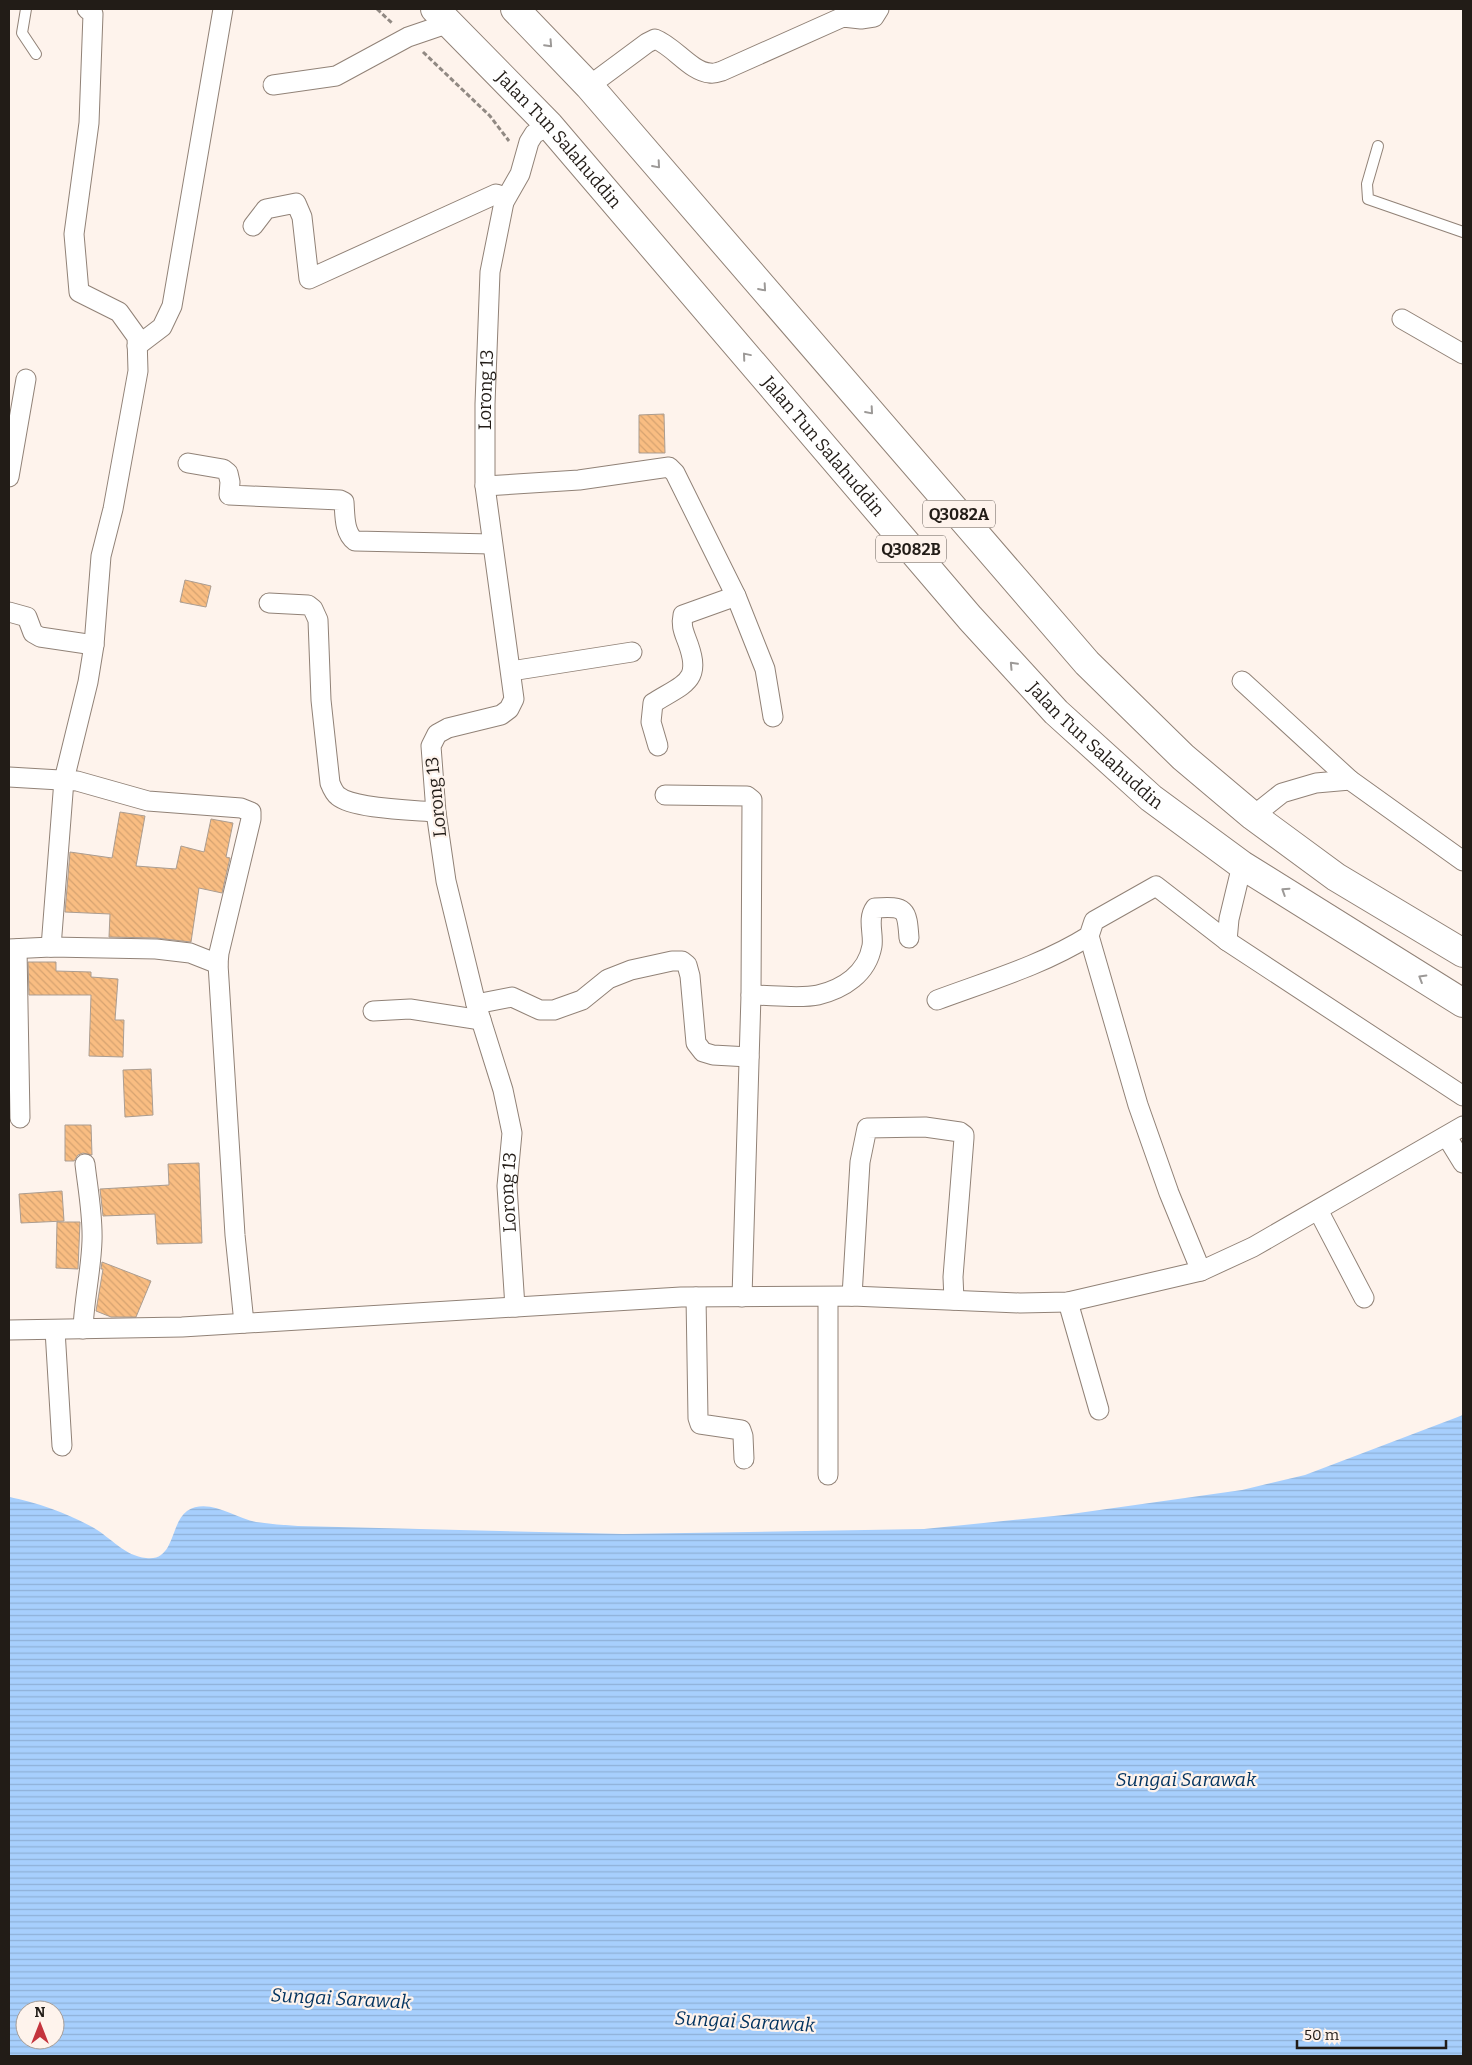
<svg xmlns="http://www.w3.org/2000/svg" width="1472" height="2065" font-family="Bitter,serif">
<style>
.water{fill:url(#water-rules);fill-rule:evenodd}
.building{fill:url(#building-back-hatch);stroke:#ab9d91}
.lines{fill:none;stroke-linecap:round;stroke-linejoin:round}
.service-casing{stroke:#918277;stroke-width:12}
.minor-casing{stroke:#918277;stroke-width:21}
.trunk-casing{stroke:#918277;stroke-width:30}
.path{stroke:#918983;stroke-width:3;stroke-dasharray:5 2.5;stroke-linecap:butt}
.service{stroke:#fff;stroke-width:10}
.minor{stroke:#fff;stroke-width:19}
.trunk{stroke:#fff;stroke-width:28}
.oneway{stroke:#9c9997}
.labels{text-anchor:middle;stroke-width:4.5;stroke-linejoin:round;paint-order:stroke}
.shield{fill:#fef3ec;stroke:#645c57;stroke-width:1}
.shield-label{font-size:16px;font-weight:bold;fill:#221c17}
.street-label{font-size:18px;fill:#221c17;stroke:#fef3ec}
.water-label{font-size:19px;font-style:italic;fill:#00325f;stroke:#fef3ec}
</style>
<defs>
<pattern id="water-rules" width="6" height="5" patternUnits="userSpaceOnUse" patternTransform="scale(1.25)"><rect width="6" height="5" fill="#a7cffd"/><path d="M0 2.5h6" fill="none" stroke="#8fb1d8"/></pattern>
<pattern id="building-back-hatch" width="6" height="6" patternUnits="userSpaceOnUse" patternTransform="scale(1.25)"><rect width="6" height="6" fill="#f9bd82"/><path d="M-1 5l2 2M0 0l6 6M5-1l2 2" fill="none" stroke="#d5a270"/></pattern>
</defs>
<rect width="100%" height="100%" fill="#fef3ec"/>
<path class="water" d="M1463 1415V2056H9V1497C39 1503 67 1513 94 1528 111 1538 125 1556 146 1558 175 1562 170 1523 187 1511 208 1497 235 1518 256 1522 270 1524 284 1525 298 1526L623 1534 924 1529 1064 1515 1242 1490 1305 1475ZM25 2010H55V2040H25Z"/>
<g class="building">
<path d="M664 414 665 453H639V415Z"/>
<path d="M185 580 211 586 206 607 180 602Z"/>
<path d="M120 812 145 816 136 866 176 869 181 846 204 852 211 819 233 823 226 857 230 858 222 893 199 888 191 942 156 938 109 937 110 914 65 912 70 852 112 858Z"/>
<path d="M28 962H56V971L91 972V977L118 979 115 1020H124L123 1057 89 1056 91 995H29Z"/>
<path d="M151 1069 153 1115 125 1117 123 1070Z"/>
<path d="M65 1125H91L92 1155 83 1153 78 1155 74 1161H65Z"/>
<path d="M199 1163 202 1243 157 1244 155 1214 103 1216 100 1189 169 1185 168 1164Z"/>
<path d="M62 1191 64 1221 21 1223 19 1194Z"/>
<path d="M57 1222H80L78 1269 56 1268Z"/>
<path d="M102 1262 151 1281 136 1317H111L96 1311 103 1269H101Z"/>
</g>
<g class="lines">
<g class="service-casing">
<g id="service">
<path d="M26 9 22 33 36 54"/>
<path d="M1378 146 1367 184 1368 199 1463 232"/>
</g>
</g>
<g class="minor-casing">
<g id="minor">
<path d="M273 85 336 76 408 37 449 23"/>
<path d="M589 86 647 43 655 39C674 46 691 72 710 73 714 74 719 72 722 71L843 17 861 19 874 17 879 9"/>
<path d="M253 226 266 209 296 203 302 217 309 279 496 194 502 196 504 202"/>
<path d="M1402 319 1463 354"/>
<path d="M137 346 162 327 172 306 223 9"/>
<path d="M188 463 223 469 228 473 230 482 229 495 340 500 344 502C345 515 344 533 355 541L492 544"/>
<path d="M9 477 26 379"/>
<path d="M485 486 579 480 669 467 675 473 736 596 765 669 773 717"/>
<path d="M269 603 308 605 313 609 318 620 321 700 330 783C332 788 334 793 338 796 353 809 414 810 436 812"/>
<path d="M9 612 27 617 33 633 40 637 94 645"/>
<path d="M511 671 632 652"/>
<path d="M1242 681 1350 780 1463 861"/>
<path d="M658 746 651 722 653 703C687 682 703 681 686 638 683 630 681 624 683 615L736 596"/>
<path d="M9 777 77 781 148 801 241 808 251 812V819L219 953 218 964 235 1235 244 1323"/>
<path d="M665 795 747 796 752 800 751 995 742 1297"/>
<path d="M1253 816 1282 793 1316 783 1350 780"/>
<path d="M1242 865 1229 919 1227 941 1463 1096"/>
<path d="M1089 936 1138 1105 1169 1193 1201 1271"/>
<path d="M51 947 64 780 88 682 94 645 101 556 113 509 138 371 137 337 119 312 79 292 74 234 89 123 93 14 87 9"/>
<path d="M9 949 51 947 156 949 190 953 218 964"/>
<path d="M17 949 20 1118"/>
<path d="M751 995C770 995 800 999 818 995 843 989 867 974 872 946 874 934 867 919 875 908 906 906 907 909 909 938"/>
<path d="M937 1000C988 981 1043 965 1089 936L1094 921 1156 886 1227 941"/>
<path d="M476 1004 512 997 540 1010H554L582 1000 608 979 631 970 672 961H682L687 965 690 976 696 1043 703 1052 713 1055 749 1057"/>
<path d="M373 1011 410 1009 481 1020"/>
<path d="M1447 1137 1463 1163"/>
<path d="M1318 1210 1364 1298"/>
<path d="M852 1296 860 1162 867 1128 925 1127 960 1132 964 1135V1138L953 1277 954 1300"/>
<path d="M696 1297 698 1418 700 1424 741 1430 743 1436 744 1459"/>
<path d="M828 1298V1475"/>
<path d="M1068 1302 1099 1410"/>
<path id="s1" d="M515 1307 507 1186 512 1133 503 1090 476 1004 446 881 436 812 431 746 437 734 448 728 501 715 509 709 514 699 485 486V404L490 272 504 202 520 174 529 142 534 134 549 125"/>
<path d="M83 1329C84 1300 91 1271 92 1241 93 1216 88 1190 85 1164"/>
<path d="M9 1330 182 1327 681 1297 852 1296 1020 1303 1068 1302 1201 1271 1253 1247 1463 1126"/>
<path d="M55 1330 62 1446"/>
</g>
</g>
<g class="trunk-casing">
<g id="trunk">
<path id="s2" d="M435 9 549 125 970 618 1056 712 1151 798 1242 865 1463 1003"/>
<path d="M515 9 589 86 1087 663 1183 757 1253 816 1336 877 1463 953"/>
</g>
</g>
<g class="path">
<path d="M377 9 393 24"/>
<path d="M423 52 490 116 509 141"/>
</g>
<use href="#service" class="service"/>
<use href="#minor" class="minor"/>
<use href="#trunk" class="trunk"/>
</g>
<defs><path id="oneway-chevron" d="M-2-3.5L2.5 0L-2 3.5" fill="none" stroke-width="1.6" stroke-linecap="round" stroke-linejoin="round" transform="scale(1.25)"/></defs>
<g class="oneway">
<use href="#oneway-chevron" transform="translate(549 44) rotate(47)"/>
<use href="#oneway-chevron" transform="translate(657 165) rotate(49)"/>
<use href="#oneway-chevron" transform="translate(763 288) rotate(49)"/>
<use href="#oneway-chevron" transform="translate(746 356) rotate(-130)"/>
<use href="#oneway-chevron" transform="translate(870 411) rotate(49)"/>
<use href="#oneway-chevron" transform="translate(1013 665) rotate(-133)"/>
<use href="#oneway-chevron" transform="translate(1285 891) rotate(-147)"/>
<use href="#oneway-chevron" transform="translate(1422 978) rotate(-149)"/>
</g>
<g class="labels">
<g class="shield">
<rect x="923" y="500.5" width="72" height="27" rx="4"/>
<rect x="876" y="535.5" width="70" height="27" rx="4"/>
</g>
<g class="shield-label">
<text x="959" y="520">Q3082A</text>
<text x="911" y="555">Q3082B</text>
</g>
<g class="street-label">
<text dy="6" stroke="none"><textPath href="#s2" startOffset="180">Jalan Tun Salahuddin</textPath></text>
<text dy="6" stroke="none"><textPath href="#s1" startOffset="984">Lorong 13</textPath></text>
<text dy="6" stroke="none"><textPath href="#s2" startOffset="585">Jalan Tun Salahuddin</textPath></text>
<text dy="6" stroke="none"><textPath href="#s2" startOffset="990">Jalan Tun Salahuddin</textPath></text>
<text transform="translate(436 797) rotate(-96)" y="6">Lorong 13</text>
<text dy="6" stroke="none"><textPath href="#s1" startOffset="115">Lorong 13</textPath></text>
</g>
<g class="water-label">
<text x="1186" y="1786">Sungai Sarawak</text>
<text transform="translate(341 1998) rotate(3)" y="7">Sungai Sarawak</text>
<text transform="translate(745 2021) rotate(3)" y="7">Sungai Sarawak</text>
</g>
</g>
<rect width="1472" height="2065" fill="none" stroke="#221c17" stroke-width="20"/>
<g transform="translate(40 2025)"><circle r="24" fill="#fef3ec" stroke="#a69d97"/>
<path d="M0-4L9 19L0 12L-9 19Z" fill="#c4343d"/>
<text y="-8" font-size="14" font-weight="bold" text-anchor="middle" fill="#221c17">N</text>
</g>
<path d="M1297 2040v8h149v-8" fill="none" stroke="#221c17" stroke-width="2.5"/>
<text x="1304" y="2040" font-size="15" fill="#221c17" stroke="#fef3ec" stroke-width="4" paint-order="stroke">50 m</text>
</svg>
